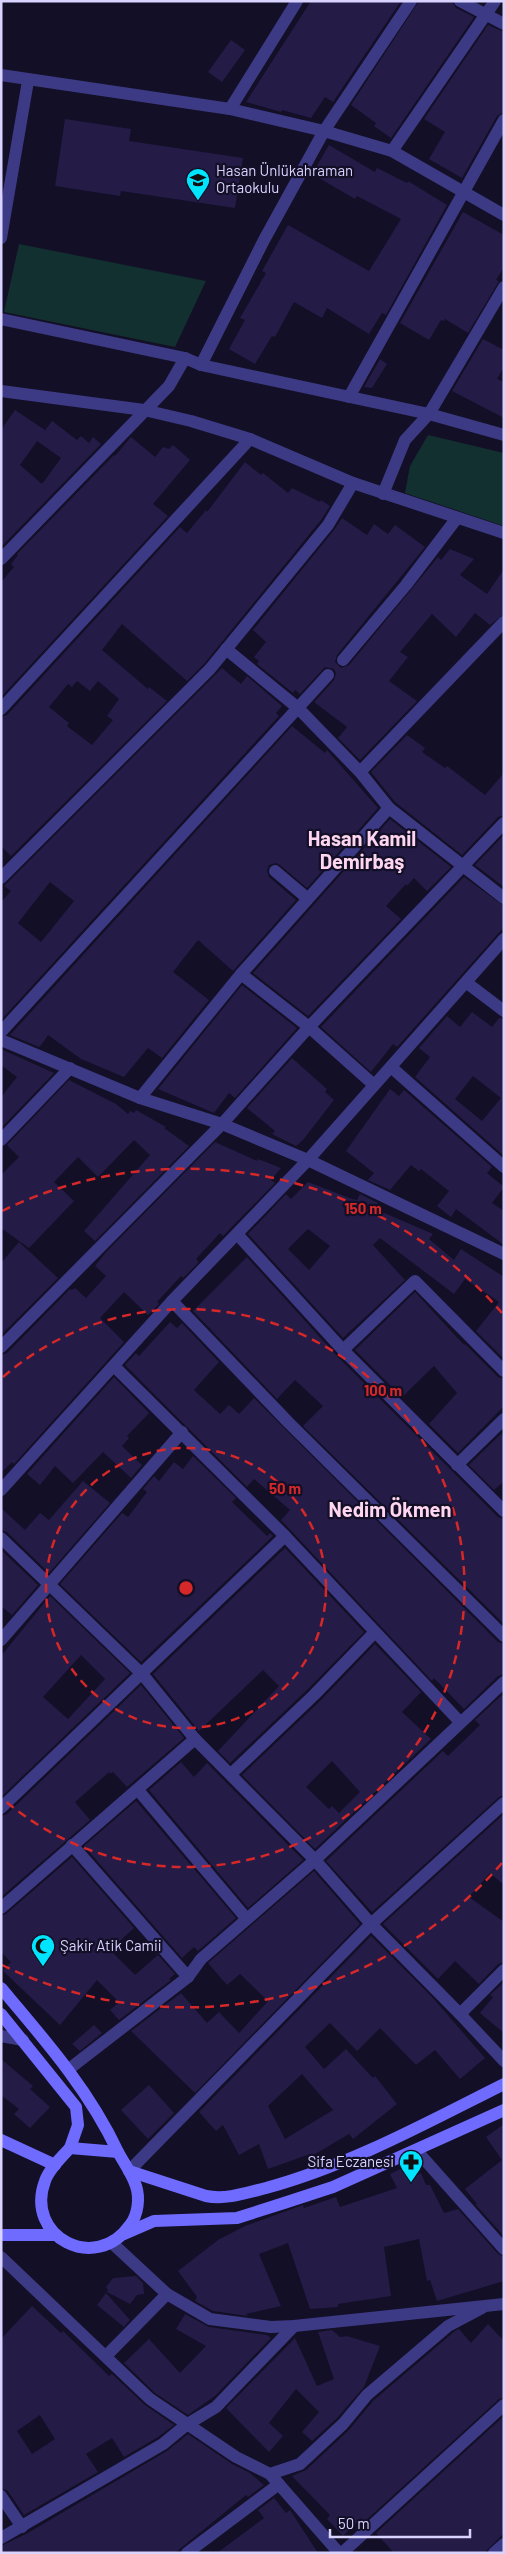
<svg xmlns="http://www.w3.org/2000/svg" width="505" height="2554" font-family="Barlow,sans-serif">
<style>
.green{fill:#12302f}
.building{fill:#241b47;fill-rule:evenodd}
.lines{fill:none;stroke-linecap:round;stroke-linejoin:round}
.minor{stroke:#3d3a85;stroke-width:12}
.tertiary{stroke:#3d3a85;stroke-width:12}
.secondary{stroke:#6f6bff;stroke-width:12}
.ring{fill:none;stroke:#d62828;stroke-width:2.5;stroke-dasharray:9 6}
.labels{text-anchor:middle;stroke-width:4.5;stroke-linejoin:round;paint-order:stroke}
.poi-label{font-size:15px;fill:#d9d4ff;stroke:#130f26;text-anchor:start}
.district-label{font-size:20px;font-weight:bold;fill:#ffd6f0;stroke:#130f26}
.centre{fill:#d62828;stroke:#130f26;stroke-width:2.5}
.ring-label{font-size:15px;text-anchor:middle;font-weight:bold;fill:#d62828;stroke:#130f26;stroke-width:4.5;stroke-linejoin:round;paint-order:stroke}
</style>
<rect width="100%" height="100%" fill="#130f26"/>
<g class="green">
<path d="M19 244 206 281 175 347 4 312Z"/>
<path d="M428 435 504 453V526L405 493 410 466Z"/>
</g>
<g class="building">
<path d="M311 1H401L333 102 325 97 311 118 282 110 281 112 246 102Z"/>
<path d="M419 1H452L456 8 474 17 391 138 374 126 376 123 351 105Z"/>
<path d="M488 25 504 32V112L497 116 462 178 429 159 445 132 424 119Z"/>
<path d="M231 40 245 50 222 82 208 72Z"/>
<path d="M65 119 131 129 129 141 243 158 235 208 121 191 120 196 55 186Z"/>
<path d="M329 145 375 172 377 168 407 183 408 181 447 205 386 315 382 313 369 334 327 308 322 318 294 302 275 337 272 336 255 364 229 349 245 320 240 318 266 273 262 271 288 225 369 271 401 219 357 196 355 199 312 174Z"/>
<path d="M463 212 504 235V267L496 280 499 281 468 333 445 319 444 321 441 320 429 340 400 323Z"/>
<path d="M483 339 504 350V367L497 379 504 382V418L452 391Z"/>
<path d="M380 359 387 364 372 388 364 387Z"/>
<path d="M15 410 45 430 20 465 42 484 61 458 37 441 52 421 77 440 81 436 89 443 93 437 101 444 3 545 1 543V430Z"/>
<path d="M131 437 155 457 163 447 169 449 173 445 190 460 153 504 168 516 1 697V582L14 567 11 564 18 555 17 554 114 455 115 456Z"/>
<path d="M245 462 261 475 263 473 288 493 292 488 320 502 321 500 330 506 321 520 204 664 187 681 122 624 102 650 148 689 149 687 167 701 11 856 1 846V717L7 715 180 527 187 533 206 510 207 512ZM77 681 90 691 98 681 119 699 107 716 113 720 92 745 67 726 69 723 49 707 68 684 72 687Z"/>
<path d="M342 518 367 535 374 524 388 534 395 525 425 547 337 655 335 662 341 668 349 665 438 557 441 560 450 549 474 559 460 575 487 594 504 569V614L490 625 475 613 456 637 432 614 400 652 408 657 389 681 417 701 360 760 338 738 347 727 314 702 334 680 336 673 334 669 325 667 300 694 295 690 293 693 257 664 259 661 254 657 266 642 253 630 334 530Z"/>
<path d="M222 668 241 684 247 676 282 706 276 713 279 716 1 1020V902L11 891 4 886ZM50 882 74 901 41 942 18 923Z"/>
<path d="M292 726 325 753 327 750 378 808 307 888 280 865 276 863 269 865 267 870 269 877 296 900 233 971 198 940 173 972 209 1000 162 1058 148 1048 124 1077 81 1059 48 1035 42 1044 40 1043 42 1044 39 1047 10 1035Z"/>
<path d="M407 735 425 748 422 752 445 768 447 766 485 795 504 773V815L498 817 462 855 395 802 371 772Z"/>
<path d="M390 819 451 867 427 891 414 878 407 886 406 884 386 906 401 919 308 1016 253 973Z"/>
<path d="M504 835V887L475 865Z"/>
<path d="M464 877 504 906V927L397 1047 393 1044 371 1072 321 1027Z"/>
<path d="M242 985 297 1028 235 1098 229 1093 214 1113 158 1089Z"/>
<path d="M472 1012 492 1027 499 1018 504 1019V1151L502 1154 415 1077 430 1057 419 1048 447 1016 460 1027ZM473 1076 501 1098 482 1121 455 1099Z"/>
<path d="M1 1049 54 1073 1 1128V1097L17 1077 1 1065Z"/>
<path d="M292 1058 327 1089 325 1092 334 1100 303 1140 296 1146 272 1134 275 1131 247 1108Z"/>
<path d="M69 1080 116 1104 128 1114 130 1111 134 1113 136 1110 166 1127 164 1128 189 1146 95 1241 84 1231 150 1155 134 1140 98 1177 78 1157 54 1182 74 1201 29 1248 1 1228V1175L19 1157 7 1145Z"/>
<path d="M390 1089 399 1096 404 1090 492 1167 487 1173 504 1187 492 1203 504 1211V1245L456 1209 451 1217 437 1206 449 1191 421 1169 419 1171 411 1165 390 1190 368 1180 374 1173 346 1151Z"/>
<path d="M215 1142 257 1161 258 1159 281 1168 271 1180 275 1183 223 1236 220 1233 196 1259 199 1262 183 1278 181 1276 157 1302 159 1304 148 1315 124 1292 100 1318 124 1342 14 1464 12 1462 1 1473V1355L7 1353 70 1289 72 1290 75 1288 86 1298 106 1276 95 1266 107 1251Z"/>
<path d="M308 1182 352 1199 357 1200 360 1194 378 1203 373 1208 433 1234 429 1239 454 1260 461 1249 504 1277V1359L476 1331 499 1302 465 1279 454 1294 380 1238 373 1245 405 1280 343 1338 248 1234 286 1194 291 1199ZM308 1229 330 1246 309 1270 288 1249Z"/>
<path d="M19 1242 58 1278 1 1335V1263Z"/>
<path d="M247 1257 337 1356 498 1517 504 1519V1624L303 1426 323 1406 295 1380 277 1399 193 1311Z"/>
<path d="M415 1292 464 1345 465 1344 498 1377 504 1379V1406L458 1453 429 1424 457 1393 434 1366 402 1397 355 1350Z"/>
<path d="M170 1322 177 1328 182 1323 219 1362 194 1390 220 1414 229 1405 239 1414 254 1398 498 1642 504 1644V1674L498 1676 464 1709 434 1678 432 1681 281 1520 290 1510 254 1479 247 1487 125 1365 136 1353 139 1356Z"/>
<path d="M114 1377 149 1413 127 1436 129 1438 122 1446 142 1465 131 1478 103 1452 73 1483 55 1466 40 1485 27 1474Z"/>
<path d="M501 1434 504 1437V1481L494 1490 469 1465Z"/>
<path d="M193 1456 236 1498 232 1502 267 1536 270 1533 273 1536 141 1662 60 1584 122 1513 128 1517 147 1492 143 1489 154 1476 159 1481 174 1462 183 1469Z"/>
<path d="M83 1481 110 1503 49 1573 7 1532 1 1530V1508L25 1530 40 1513 49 1520Z"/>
<path d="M285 1548 364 1632 308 1689 230 1763 218 1751 279 1686 263 1670 199 1731 153 1674Z"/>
<path d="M1 1550 38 1585 12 1615 1 1606Z"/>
<path d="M50 1596 130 1673 1 1797V1656ZM81 1655 105 1679 68 1719 43 1697Z"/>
<path d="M375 1644 421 1692 402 1712 431 1739 315 1849 242 1775 320 1701ZM332 1761 360 1792 339 1813 332 1806 329 1809 306 1787Z"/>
<path d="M141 1685 184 1738 127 1787 113 1772 110 1774 109 1772 75 1802 90 1820 1 1897V1816L7 1814Z"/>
<path d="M502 1695 504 1698V1795L499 1797 372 1912 326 1861 443 1751 448 1756 480 1725 475 1720Z"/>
<path d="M181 1762 194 1777 207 1763 303 1860 248 1908 149 1790Z"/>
<path d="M136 1801 236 1918 198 1951 194 1947 182 1958 84 1846Z"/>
<path d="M504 1814V1885L490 1873 469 1897 504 1922V1962L498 1964 479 1984 455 1961 438 1979 383 1924Z"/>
<path d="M72 1857 134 1928 110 1950 135 1975 158 1955 175 1974 169 1979 171 1980 119 2020 110 2010 119 2002 97 1980 60 2025 3 1971 11 1962 1 1952V1916L6 1914Z"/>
<path d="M314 1871 360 1924 195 2093 131 2031 181 1993 207 2023 219 2012 239 2033 268 2001 240 1974 227 1985 208 1963Z"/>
<path d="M371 1936 432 1997 485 2058 460 2079 435 2050 416 2065 380 2028 357 2051 330 2023 305 2047 324 2069 346 2049 373 2078 375 2076 397 2104 353 2139 349 2134 312 2156 310 2154 268 2169 259 2144 239 2155 223 2125 216 2131 199 2112ZM302 2074 333 2110 285 2139 268 2106Z"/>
<path d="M504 1982V2033L480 2013 493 1997 490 1995Z"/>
<path d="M94 2025 102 2033 80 2051 72 2044Z"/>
<path d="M1 2059 33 2086 30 2089 50 2107 30 2128 14 2114 19 2109 1 2095Z"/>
<path d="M149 2085 174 2113 148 2139 121 2110Z"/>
<path d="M504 2124V2236L475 2204H477L465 2189 502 2160 486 2137Z"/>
<path d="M410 2164 415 2176 421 2173 426 2185H430L444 2213 458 2209 498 2254 504 2257V2281L437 2301 430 2280 427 2281 419 2239 384 2247 391 2296 338 2304V2307L310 2309 288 2243 259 2254 281 2306 246 2314 248 2316 213 2311 195 2301 197 2297 178 2271 218 2240 245 2226 303 2205 304 2208 336 2197 340 2207 397 2188 390 2174Z"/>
<path d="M136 2276 143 2283 144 2294 137 2295 130 2304 107 2292 108 2290 106 2287 113 2278Z"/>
<path d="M106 2293 130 2320 124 2327 97 2305Z"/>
<path d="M32 2306 61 2333 63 2331 109 2376 112 2374 145 2405 174 2425 158 2437 124 2457 112 2438 86 2454 98 2472 24 2515 8 2491 1 2488V2339ZM40 2415 55 2439 32 2454 17 2431Z"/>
<path d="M185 2314 209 2327 267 2335 271 2338 215 2396 188 2415 155 2393 124 2363 149 2339 180 2373 206 2346 176 2329Z"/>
<path d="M488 2324 504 2341V2397L499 2399 364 2522 361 2518 343 2536 327 2519 330 2515 292 2476 306 2470 349 2430 373 2401 455 2331 459 2329 471 2343Z"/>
<path d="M332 2330 340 2337 347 2336 380 2346 364 2387 337 2418 312 2441 302 2432 319 2412 296 2389 269 2423 283 2436 269 2452 226 2408 295 2338 317 2386 334 2379 318 2332Z"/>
<path d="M504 2416V2533L484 2553H394L376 2533Z"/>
<path d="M188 2434 232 2464 250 2473 264 2485 248 2497 246 2495 175 2553H1V2546L26 2534 167 2451Z"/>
<path d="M274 2498 286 2513 290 2510 318 2553H217L264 2518 258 2510Z"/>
</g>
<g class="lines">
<g class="minor">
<path d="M460 1 504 24"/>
<path d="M1 75 230 109 324 131 392 151 504 215"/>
<path d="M230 109 297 1"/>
<path d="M392 151 495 1"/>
<path d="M1 238 28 81"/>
<path d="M1 319 185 358 201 365 429 414 504 435"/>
<path d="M201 365 264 240 324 131 411 1"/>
<path d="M349 397 504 120"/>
<path d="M383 494 405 440 429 414 504 287"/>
<path d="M1 559 169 386 185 358"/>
<path d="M226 649 298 708 360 772 389 808 504 898"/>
<path d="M343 660 406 585 457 518"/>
<path d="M1 709 250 439"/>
<path d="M360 772 504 622"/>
<path d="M275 871 307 898"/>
<path d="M1 878 210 669 328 525 353 483"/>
<path d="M241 974 309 1027 374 1085"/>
<path d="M467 983 504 1011"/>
<path d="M1 1032 328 675"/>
<path d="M391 1067 504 1167"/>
<path d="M140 1098 241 974 389 808"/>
<path d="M1 1140 70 1068"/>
<path d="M237 1234 343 1350 504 1511"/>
<path d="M172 1301 289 1423 504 1636"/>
<path d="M1 1347 222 1124 309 1027 504 823"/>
<path d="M343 1350 415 1281 504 1371"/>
<path d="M115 1367 285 1536 460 1722"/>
<path d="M457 1465 504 1419"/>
<path d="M1 1490 172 1301 308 1160 504 939"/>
<path d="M1 1640 182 1432"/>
<path d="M231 1774 314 1695 375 1632"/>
<path d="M138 1790 246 1918"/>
<path d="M1 1808 285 1536"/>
<path d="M72 1845 188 1977"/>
<path d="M1 1908 195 1739"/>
<path d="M460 2014 504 1970"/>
<path d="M1 2036 23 2040"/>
<path d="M69 2069 188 1977 201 1959 315 1860 504 1682"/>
<path d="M417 2151 504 2249"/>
<path d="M129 2171 371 1924 504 1803"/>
<path d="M112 2243 167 2294 210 2319 271 2327 294 2326 504 2304"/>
<path d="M106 2356 167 2294"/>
<path d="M270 2474 300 2464 343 2424 367 2395 448 2326 482 2308"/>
<path d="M1 2496 22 2527"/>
<path d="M1 2538 163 2444 186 2425 216 2407 294 2326"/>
<path d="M187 2553 279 2484"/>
<path d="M342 2553 504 2405"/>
<path d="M494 2553 504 2544"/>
</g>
<g class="tertiary">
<path d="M1 391 144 410 191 421 250 439 353 483 504 533"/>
<path d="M1 1040 140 1098 222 1124 308 1160 504 1254"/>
<path d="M1 1538 143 1675 195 1739 315 1860 371 1924 460 2014 504 2061"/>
<path d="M1 2257 150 2399 236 2457 270 2474 339 2553"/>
</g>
<g class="secondary">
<path d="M1 1988C45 2040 89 2090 118 2152"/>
<path d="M1 2014 76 2107 78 2125 70 2148"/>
<path d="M1 2140 55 2165"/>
<path d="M70 2148 118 2152C124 2163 132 2174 136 2186 140 2198 138 2215 130 2225 96 2274 24 2237 45 2181 49 2169 61 2158 70 2148Z"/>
<path d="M129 2171 206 2196C226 2200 246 2193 266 2188 350 2165 426 2123 504 2084"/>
<path d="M124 2234 154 2221 237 2218 284 2203 333 2187 504 2110"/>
<path d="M1 2235H56"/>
</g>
</g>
<g class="ring">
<circle cx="186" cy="1588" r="140"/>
<path d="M3 1377A279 279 0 1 1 3 1799"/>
<path d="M502 1863A419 419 0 0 1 2 1965M2 1211A419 419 0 0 1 502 1313"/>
</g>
<defs>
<g id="school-pin" transform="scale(1.25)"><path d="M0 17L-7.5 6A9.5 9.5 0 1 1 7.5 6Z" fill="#00e5ff" stroke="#130f26"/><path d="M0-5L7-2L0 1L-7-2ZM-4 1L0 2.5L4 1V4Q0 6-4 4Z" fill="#111"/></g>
<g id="mosque-pin" transform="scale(1.25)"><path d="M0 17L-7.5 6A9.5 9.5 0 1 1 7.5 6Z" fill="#00e5ff" stroke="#130f26"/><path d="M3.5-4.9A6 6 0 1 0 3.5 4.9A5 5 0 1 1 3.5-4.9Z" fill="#111"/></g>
<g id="pharmacy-pin" transform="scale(1.25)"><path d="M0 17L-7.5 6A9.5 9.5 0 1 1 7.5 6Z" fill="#00e5ff" stroke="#130f26"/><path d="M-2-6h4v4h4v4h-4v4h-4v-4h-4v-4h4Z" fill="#111"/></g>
</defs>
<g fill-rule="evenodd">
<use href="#school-pin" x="198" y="180"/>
<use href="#mosque-pin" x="43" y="1946"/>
<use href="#pharmacy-pin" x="411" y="2162"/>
</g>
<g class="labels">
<g class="poi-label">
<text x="216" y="176">Hasan Ünlükahraman<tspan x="216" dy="17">Ortaokulu</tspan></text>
<text x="60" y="1951">Şakir Atik Camii</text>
<text x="394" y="2167" text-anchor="end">Sifa Eczanesi</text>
</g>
<g class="district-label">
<text x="362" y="846">Hasan Kamil<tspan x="362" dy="23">Demirbaş</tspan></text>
<text x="390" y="1517">Nedim Ökmen</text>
</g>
</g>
<circle cx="186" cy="1588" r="8" class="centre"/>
<g class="ring-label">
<text x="363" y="1214">150 m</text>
<text x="383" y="1396">100 m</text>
<text x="285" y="1494">50 m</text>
</g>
<rect width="505" height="2554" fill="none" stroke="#d9d4ff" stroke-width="5"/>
<path d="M330 2529v8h140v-8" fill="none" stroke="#d9d4ff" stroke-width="2.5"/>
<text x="338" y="2529" font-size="15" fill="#d9d4ff" stroke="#130f26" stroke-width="4" paint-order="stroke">50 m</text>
</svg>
